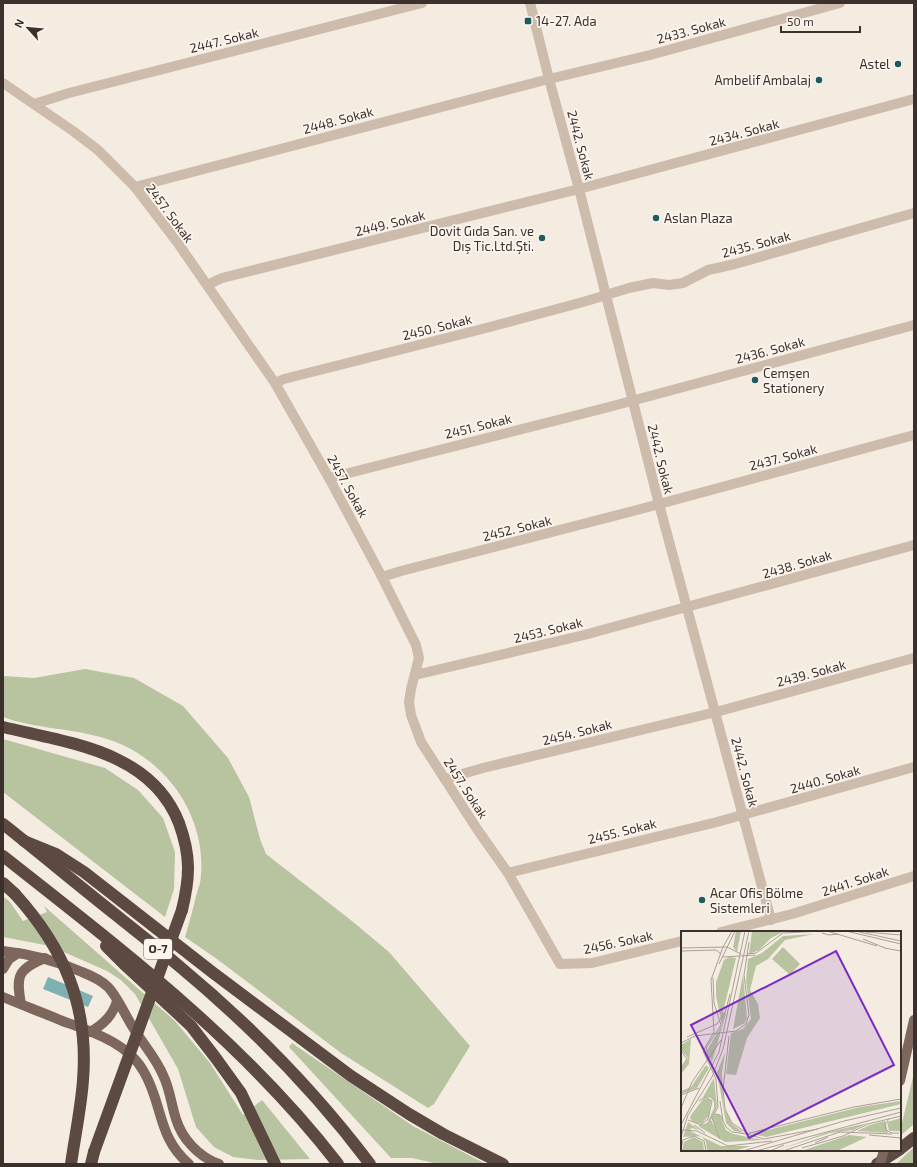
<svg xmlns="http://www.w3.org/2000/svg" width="917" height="1167" font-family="'Exo 2',sans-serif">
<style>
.green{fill:#b8c4a0}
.water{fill:#7fb0b2}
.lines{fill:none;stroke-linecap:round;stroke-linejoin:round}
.minor{stroke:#cdbbac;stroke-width:10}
.major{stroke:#7d675c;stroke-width:10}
.highway{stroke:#5c4a42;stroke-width:12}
.major-bridge{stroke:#7d675c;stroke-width:10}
.highway-bridge{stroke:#5c4a42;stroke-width:12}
.poi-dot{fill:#1f5a5e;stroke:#fbf5ee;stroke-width:1.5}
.labels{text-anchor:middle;stroke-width:3.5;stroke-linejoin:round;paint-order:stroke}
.shield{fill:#fbf5ee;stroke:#756b66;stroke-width:1}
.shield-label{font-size:12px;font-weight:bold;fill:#3b302b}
.poi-label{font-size:13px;fill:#3b302b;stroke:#fbf5ee;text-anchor:start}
.street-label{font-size:13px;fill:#3b302b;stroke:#fbf5ee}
.inset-road{fill:none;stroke:#aaa098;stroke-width:1}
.view{fill:#7b2cbf;fill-opacity:0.15;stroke:#7b2cbf;stroke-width:2}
.inset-edge{fill:none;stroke:#3b302b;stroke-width:2}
</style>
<rect width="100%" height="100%" fill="#f4ebe1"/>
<g class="green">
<path d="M85 669 134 678 183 706 228 758 249 797 260 839 266 854 352 921 389 952 470 1046 434 1104 428 1108 341 1053 217 959 185 937C189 923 193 910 196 896 198 889 201 882 201 875 206 815 165 757 107 739 73 728 35 729 3 717V676L34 678Z"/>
<path d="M3 739 105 768 138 790 163 818 175 852 174 889 165 917 3 792Z"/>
<path d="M3 896 10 902 23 921 47 912 44 906 175 1021 210 1063 243 1115 262 1100 310 1159 258 1160 233 1157 214 1147 196 1127 178 1069 135 994 121 980 107 971 50 946 3 937Z"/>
<path d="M292 1043 413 1126 486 1164H438L412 1158H391L289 1047Z"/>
<path d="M914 1073V1124L900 1136V1131Z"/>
<path d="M914 1147V1164H896Z"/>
</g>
<path class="water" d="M48 977 93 996 88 1007 43 989Z"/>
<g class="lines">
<g class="minor">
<path d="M530 3 549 79 579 189 659 504 771 920"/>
<path d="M3 83 73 131 98 150 135 187 177 242 275 383 329 478 382 577 416 645 419 658 411 689 409 702 411 715 421 742 477 829 508 873 560 964 592 963 682 941"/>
<path d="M34 104 69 93 422 3"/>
<path d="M135 187 549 79 650 55 840 3"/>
<path d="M207 285 222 278 579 189 914 99"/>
<path d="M275 383 284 379 486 328 583 302 629 288 653 283 669 285 683 283 708 270 735 264 914 213"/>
<path d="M329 478 609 407 914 325"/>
<path d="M382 577 401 571 637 510 914 435"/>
<path d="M415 675 584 635 914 545"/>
<path d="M445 779 483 768 716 712 914 658"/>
<path d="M508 873 717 822 914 767"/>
<path d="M721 932 792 914 914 876"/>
</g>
<g class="major">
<path d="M3 951C31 954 57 961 82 972 92 976 101 980 108 987 117 996 126 1017 134 1029 143 1044 156 1058 163 1075 170 1089 171 1104 176 1119 182 1139 199 1157 219 1164"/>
<path d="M3 969 9 959 18 953"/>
<path d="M3 997C22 1005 41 1012 60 1020 89 1031 128 1042 144 1072 163 1104 157 1137 189 1164"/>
<path d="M21 1004C16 977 17 969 45 958"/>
<path d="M90 1032C103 1025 113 1015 117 1001"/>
<path d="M900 1081 914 1020"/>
</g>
<g class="highway">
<path d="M3 727C69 743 151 751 179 823 191 856 190 877 182 910"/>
<path d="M3 824C41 854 78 885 116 915 137 932 159 949 179 966 250 1025 315 1091 370 1164"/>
<path d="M24 841 56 854 84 872 212 972 351 1076 409 1114 443 1134 503 1164"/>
<path d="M3 856C122 950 244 1042 338 1164"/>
<path d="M3 883 15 894"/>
<path d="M106 946 124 964 175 1011 191 1026 215 1057 241 1093 275 1164"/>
<path d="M900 1149 914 1138"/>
<path d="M91 1164 94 1152"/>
<path d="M877 1164 899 1150"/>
</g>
<path class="major-bridge" d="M880 1164 884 1150"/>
<g class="highway-bridge">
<path d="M15 894C64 948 89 1006 83 1080 81 1108 75 1136 71 1164"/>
<path d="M94 1152 182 910"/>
</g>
</g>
<g class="poi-dot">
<rect x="524" y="17" width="8" height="8" rx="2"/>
<circle cx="898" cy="64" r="4"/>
<circle cx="819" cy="80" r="4"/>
<circle cx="656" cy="218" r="4"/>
<circle cx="542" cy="238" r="4"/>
<circle cx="755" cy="380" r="4"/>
<circle cx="702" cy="900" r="4"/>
</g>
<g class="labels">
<rect class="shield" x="144" y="939" width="28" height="20" rx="3"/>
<g class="shield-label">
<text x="158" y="953">O-7</text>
</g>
<g class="poi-label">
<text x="536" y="26">14-27. Ada</text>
<text x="890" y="69" text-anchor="end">Astel</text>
<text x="811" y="85" text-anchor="end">Ambelif Ambalaj</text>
<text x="664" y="223">Aslan Plaza</text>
<text x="534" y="236" text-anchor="end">Dovit Gıda San. ve<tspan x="534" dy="15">Dış Tic.Ltd.Şti.</tspan></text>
<text x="763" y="378">Cemşen<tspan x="763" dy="15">Stationery</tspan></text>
<text x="710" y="898">Acar Ofis Bölme<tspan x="710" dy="15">Sistemleri</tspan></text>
</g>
<g class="street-label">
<text transform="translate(691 30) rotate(-15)" y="5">2433. Sokak</text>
<text transform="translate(224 40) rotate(-14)" y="5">2447. Sokak</text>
<text transform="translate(338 120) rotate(-15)" y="5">2448. Sokak</text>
<text transform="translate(744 132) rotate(-15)" y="5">2434. Sokak</text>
<text transform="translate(581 145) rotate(75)" y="5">2442. Sokak</text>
<text transform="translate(170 213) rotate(53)" y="5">2457. Sokak</text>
<text transform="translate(390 223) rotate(-14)" y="5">2449. Sokak</text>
<text transform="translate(756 244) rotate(-15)" y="5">2435. Sokak</text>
<text transform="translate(437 327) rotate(-14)" y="5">2450. Sokak</text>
<text transform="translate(770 350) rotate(-15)" y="5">2436. Sokak</text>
<text transform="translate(478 426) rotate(-14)" y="5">2451. Sokak</text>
<text transform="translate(783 457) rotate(-15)" y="5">2437. Sokak</text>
<text transform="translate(661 459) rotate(76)" y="5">2442. Sokak</text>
<text transform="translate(348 486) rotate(61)" y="5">2457. Sokak</text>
<text transform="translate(517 528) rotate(-14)" y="5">2452. Sokak</text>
<text transform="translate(797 564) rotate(-16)" y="5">2438. Sokak</text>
<text transform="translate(548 630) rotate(-14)" y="5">2453. Sokak</text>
<text transform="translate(811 673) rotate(-15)" y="5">2439. Sokak</text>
<text transform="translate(577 732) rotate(-14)" y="5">2454. Sokak</text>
<text transform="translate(745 772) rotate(75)" y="5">2442. Sokak</text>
<text transform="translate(825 779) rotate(-16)" y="5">2440. Sokak</text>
<text transform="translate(466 788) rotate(57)" y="5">2457. Sokak</text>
<text transform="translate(622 831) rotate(-14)" y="5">2455. Sokak</text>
<text transform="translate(855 881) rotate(-18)" y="5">2441. Sokak</text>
<text transform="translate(618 942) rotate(-12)" y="5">2456. Sokak</text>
</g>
</g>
<g transform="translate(681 931)">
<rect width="220" height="220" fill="#f4ebe1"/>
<path d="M55 0H60L56 21 52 16ZM71 0H104L90 7 78 19 68 23ZM133 3 104 9 87 28 75 35 69 59 77 73 79 87 66 107 55 144 45 143 50 102 62 98 70 88 65 50 67 28 81 22 102 5ZM102 16 119 33 109 44 91 28ZM48 26 55 27 42 81 45 83 31 131 26 119 41 94 35 65V51L43 29ZM62 43 66 87 64 92 52 98ZM10 108 8 133 0 143V138L7 127 0 119V114ZM44 122 41 142 43 177 51 193 63 202 53 200 45 192 36 141ZM25 134 28 137 16 157 0 163V160L10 156ZM33 147 36 176 30 189 40 208 32 190V185L38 183 45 199 52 203 82 209 44 211 17 195 26 192 33 177V171L30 167 22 166ZM23 167 30 169 28 184 21 193 12 191 9 187 10 184ZM220 170V173L85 206 71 203 179 176ZM220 187V200H208L206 191ZM204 190 207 202 176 200 189 194ZM7 191 18 199 10 197 9 200 40 215H71L52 220H26L25 211 20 205 2 206ZM187 192 172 199 149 202 94 220 147 201ZM168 204 186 206 156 220H120ZM13 206 22 211 23 220H1L3 211Z" fill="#b8c4a0"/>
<path class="inset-road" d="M146 0 196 15M165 0 220 13M174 0 220 10M185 1 220 4M141 2 148 4 157 3M182 8 204 17M0 17 46 16 60 23M203 17 220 20M0 20 35 19 40 23M66 23 75 22 102 2 142 0M42 26 74 24M38 33 54 0M48 105 42 159 44 178 51 192 69 204 83 208 137 198M6 106 36 93 44 82 49 63M0 112 14 105 55 100 65 93 68 84 63 44 68 11M0 120 6 128 0 137M30 134 25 117 40 94 33 72 32 47M0 164 18 157M39 170 42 190M0 177 11 151 40 109M33 183 39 184 45 196 51 201 65 203 173 176 220 168M208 188 204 193 205 199 210 202H218M7 189 20 194 27 188 31 170 24 166 18 170M0 194 38 121 64 0M13 194 24 202M1 199 16 200 47 215 91 210M188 204 220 207M0 206 7 184 31 146 42 118 68 0M39 208 31 187 37 176 35 148 22 120 33 101 30 49 42 16 51 0M134 212 147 206M121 217 162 205 187 193 220 185M0 218 2 209 13 205 23 210 25 220M62 220 163 190 220 177M75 220 220 181M89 220 103 214M102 220 159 201 211 203"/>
<path class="view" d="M155 20 213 134 68 207 10 94Z"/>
<rect width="220" height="220" class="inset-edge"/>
</g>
<rect width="917" height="1167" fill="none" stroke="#3b302b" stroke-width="8"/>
<g transform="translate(28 28) rotate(297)" stroke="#fbf5ee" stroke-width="3" paint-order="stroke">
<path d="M0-3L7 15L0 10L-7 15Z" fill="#3b302b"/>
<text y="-6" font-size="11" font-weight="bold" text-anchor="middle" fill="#3b302b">N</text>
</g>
<path d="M781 26v6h79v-6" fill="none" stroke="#3b302b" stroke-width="2"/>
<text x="787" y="26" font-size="12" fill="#3b302b" stroke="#fbf5ee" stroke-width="3" paint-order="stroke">50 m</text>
</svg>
